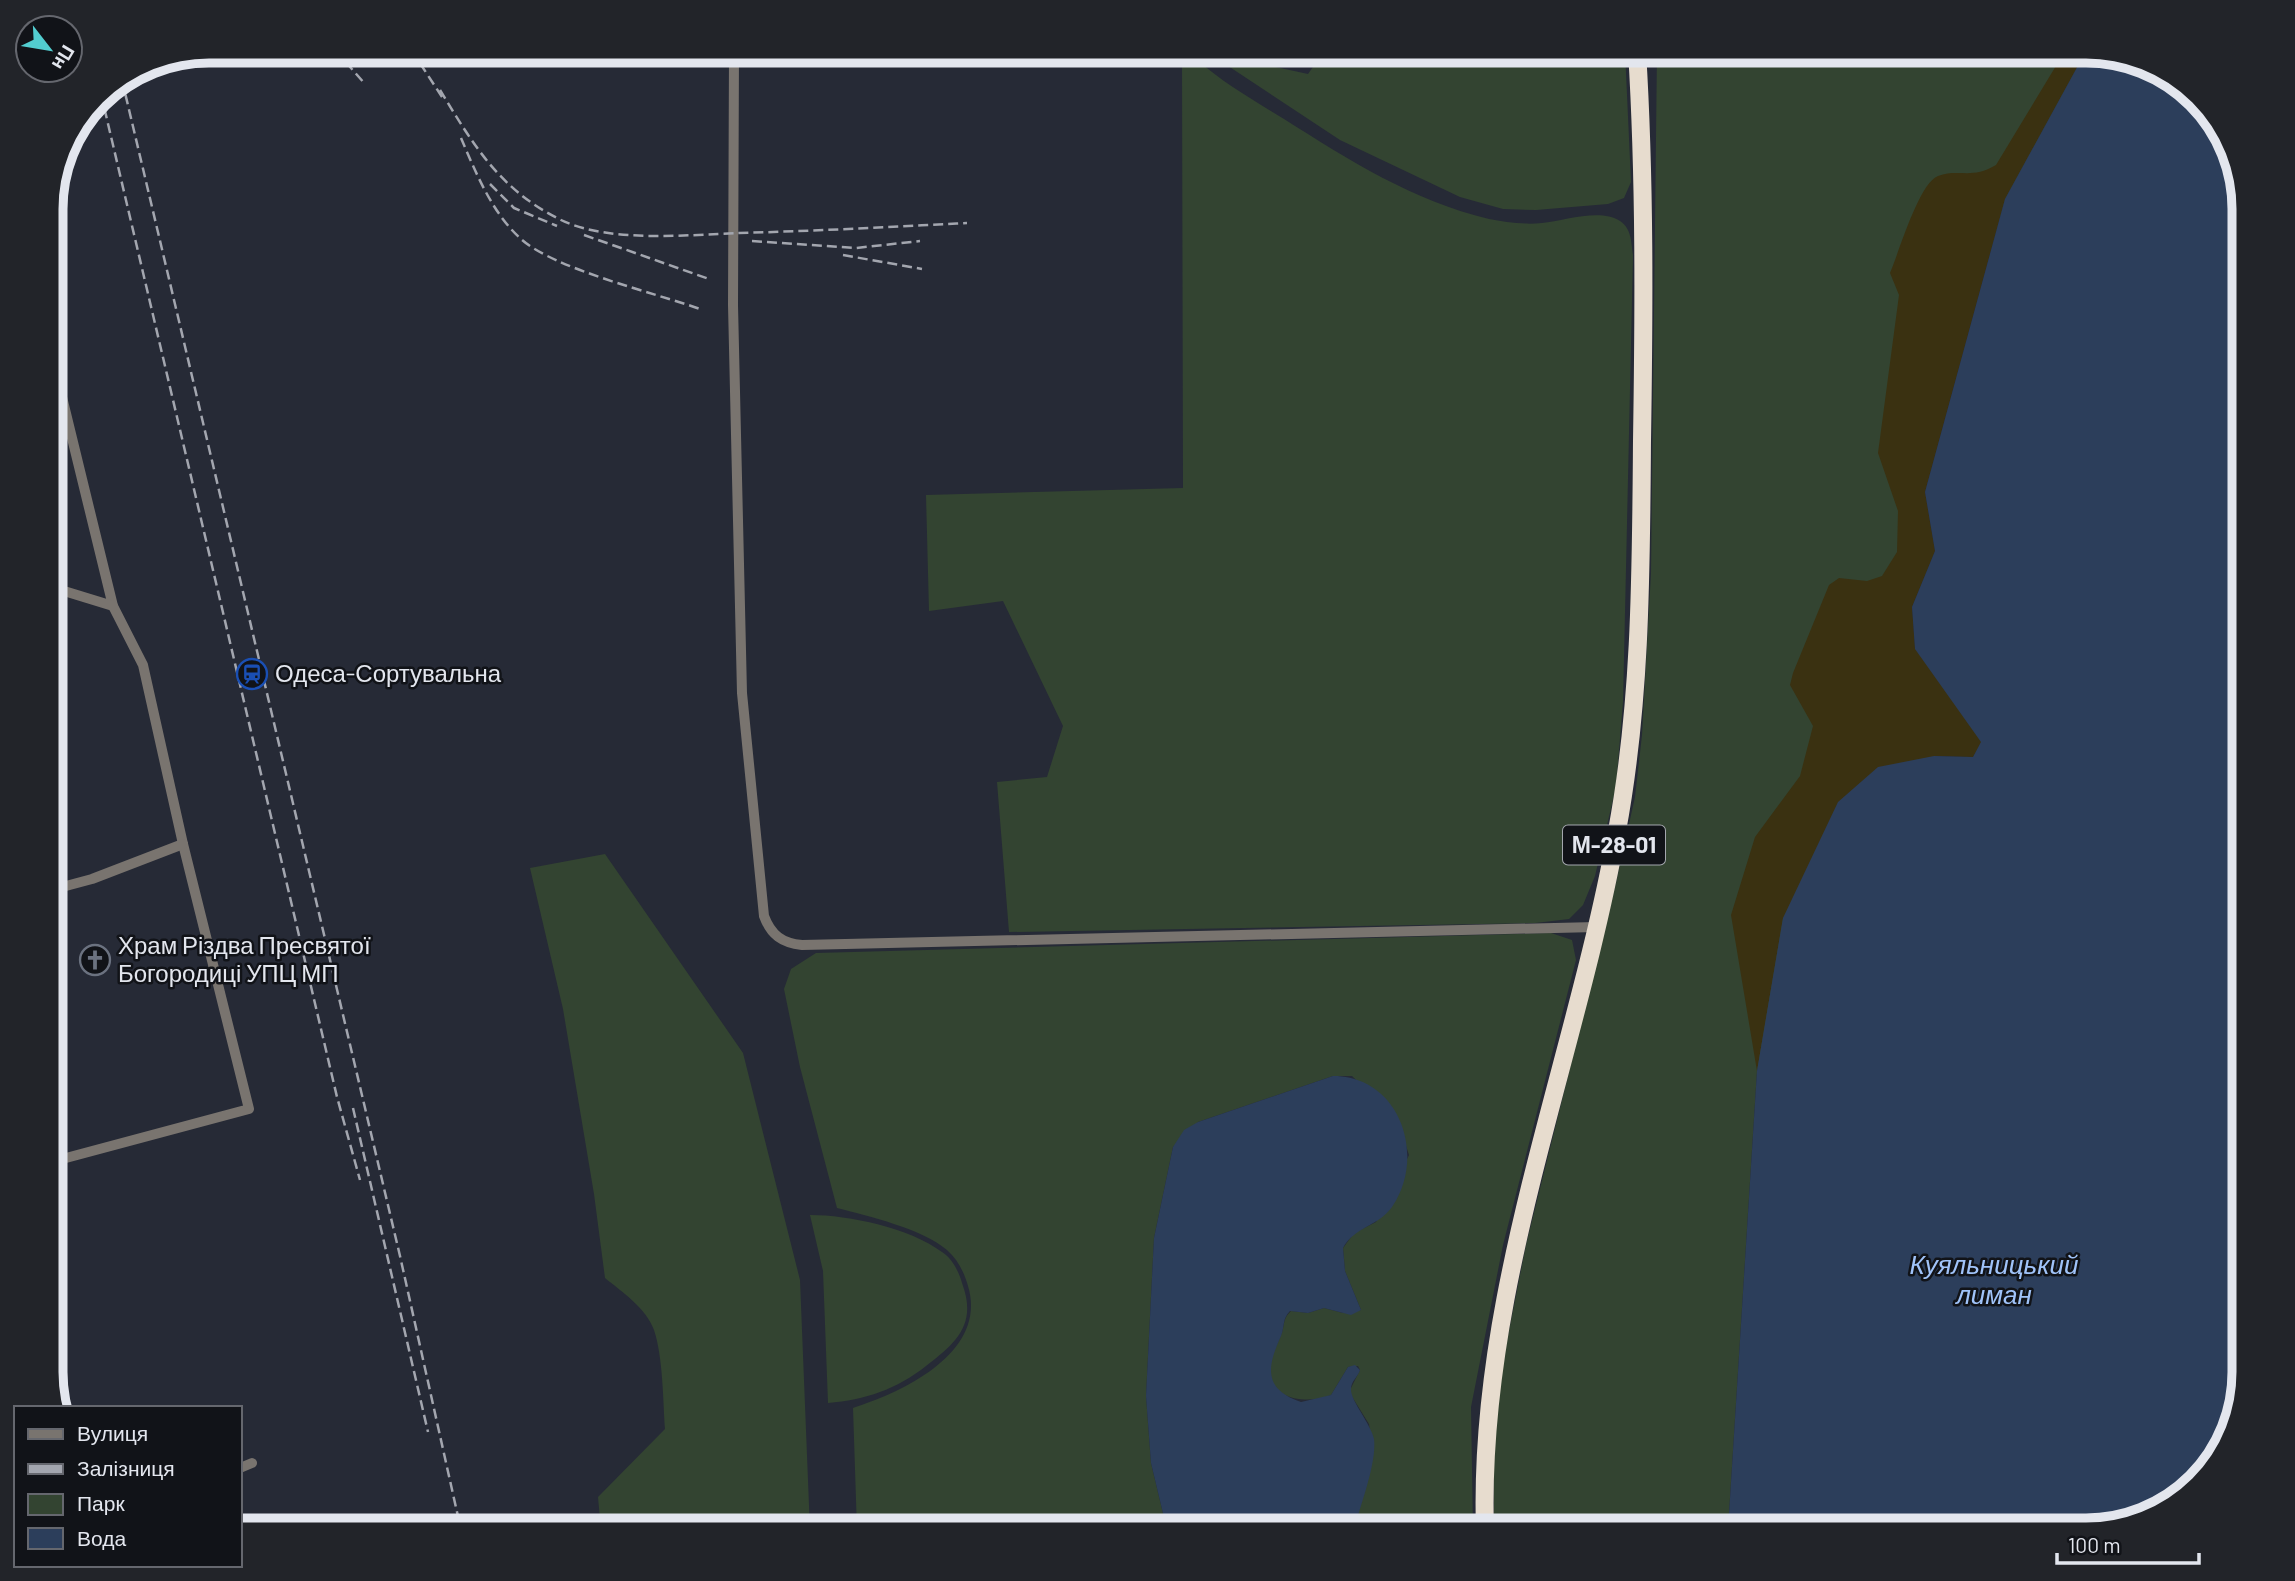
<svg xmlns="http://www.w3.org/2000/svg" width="2295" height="1581" font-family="Barlow,sans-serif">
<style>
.green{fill:#334431}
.sand{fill:#3a3111}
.water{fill:#2c3e5b}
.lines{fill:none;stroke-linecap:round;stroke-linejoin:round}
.street{stroke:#79746f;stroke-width:10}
.highway{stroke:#e7dcce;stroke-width:18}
.rail{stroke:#a3a6af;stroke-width:2.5;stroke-dasharray:10 5;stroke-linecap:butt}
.labels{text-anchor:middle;stroke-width:5;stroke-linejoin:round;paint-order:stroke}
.shield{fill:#111318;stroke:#a4a7ae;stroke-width:2}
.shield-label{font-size:23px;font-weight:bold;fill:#e3e6ee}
.poi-label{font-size:24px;fill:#e3e6ee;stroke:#111318;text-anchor:start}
.water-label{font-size:26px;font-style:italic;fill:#a0c3f9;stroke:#111318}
.rim{fill:none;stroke:#e3e6ee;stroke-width:9}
</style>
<rect width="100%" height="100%" fill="#262a36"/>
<g class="green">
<path d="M1324 51H1625L1631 182 1624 198 1608 204 1536 210 1503 209 1460 197 1340 140 1207 52 1308 74Z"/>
<path d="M1657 51H2086L2005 199 1757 1071 1728 1530H1494V1443L1502 1366 1526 1245 1615 887 1635 797 1642 735 1651 573Z"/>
<path d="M1182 59H1196C1222 82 1253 100 1284 119 1349 160 1413 201 1489 219 1505 222 1524 225 1542 223 1564 221 1600 208 1620 221 1632 229 1631 243 1633 255L1623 702 1616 787 1595 876 1583 905 1569 919 1535 923 1009 932 997 782 1047 777 1063 726 1003 601 929 611 926 495 1183 488Z"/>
<path d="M605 854 743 1053 800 1280 810 1530H601L598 1497 665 1429C663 1400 663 1357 654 1330 646 1308 622 1292 605 1278L594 1194 563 1009 530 868Z"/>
<path d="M1551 933 1572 940 1576 960 1503 1245 1471 1407 1473 1530H1354L1373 1454 1369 1424 1351 1395V1388L1360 1370 1358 1366 1348 1367 1331 1395C1307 1405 1267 1400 1270 1366 1271 1355 1277 1345 1281 1335 1285 1326 1282 1319 1291 1311L1308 1313 1324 1308 1343 1313 1361 1310 1345 1271 1343 1248 1354 1233 1376 1222 1409 1155 1398 1121 1352 1076H1333L1198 1122 1173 1147 1154 1238 1146 1396 1151 1463 1167 1530H857L853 1408C904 1392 988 1352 968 1286 964 1272 958 1260 947 1250 923 1229 868 1216 837 1208L800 1067 784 989 791 969 816 953Z"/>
<path d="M810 1215C849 1215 910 1228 942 1252 952 1258 959 1272 962 1283 977 1323 958 1342 926 1366 897 1389 865 1400 828 1403L823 1271Z"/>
</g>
<path class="sand" d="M2065 51H2086L2005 199 1925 492 1935 551 1912 607 1915 648 1982 742 1973 757 1934 756 1783 918 1757 1071 1731 915 1755 837 1800 776 1813 726 1790 685 1793 673 1829 585 1839 578 1867 581 1882 576 1897 552 1898 511 1878 453 1899 295 1890 273C1899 252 1919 183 1938 176 1959 168 1971 180 1996 165Z"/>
<g class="water">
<path d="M2086 51 2174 78 2223 130 2244 208V1373L2217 1460 2165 1509 2087 1530H1728L1757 1071 1783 918 1838 802 1878 767 1934 756 1973 757 1981 742 1915 649 1912 607 1935 551 1925 492 2005 199Z"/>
<path d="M1333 1076C1400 1076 1427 1156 1392 1207 1379 1226 1354 1227 1343 1248L1345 1271 1361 1310 1351 1315 1324 1308 1308 1313 1290 1311C1282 1319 1285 1326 1281 1336 1267 1367 1263 1389 1301 1402L1331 1395 1348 1367 1355 1365 1360 1370C1358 1377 1351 1381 1351 1389 1350 1400 1371 1424 1374 1439 1377 1463 1360 1506 1354 1530H1167L1151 1463 1146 1396 1154 1238 1173 1147 1184 1130 1198 1122Z"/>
</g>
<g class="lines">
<g class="street">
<path d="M734 51 733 305 742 693 764 916C771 935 782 943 802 945L1596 927"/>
<path d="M51 352 113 606 143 665 183 844 249 1109 51 1162"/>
<path d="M51 587 113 606"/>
<path d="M51 890 92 879 183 844"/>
<path d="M240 1468 252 1463"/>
</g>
<path class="highway" d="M1485 1530C1477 1291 1575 1064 1617 831 1641 702 1641 572 1642 441 1644 311 1645 181 1637 51"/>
<g class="rail">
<path d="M336 51 365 84"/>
<path d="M412 51 444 100"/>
<path d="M122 80 400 1256 461 1530"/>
<path d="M440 90C474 146 500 190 561 220 609 243 686 235 739 233 815 231 891 227 967 223"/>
<path d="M101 94 337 1097 360 1180"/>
<path d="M461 138C476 173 492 213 521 239 554 269 655 293 700 309"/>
<path d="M490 184 514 208 557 226"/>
<path d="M584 235 709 279"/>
<path d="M752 241 856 248 920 241"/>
<path d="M843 255 922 269"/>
<path d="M353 1108 428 1432"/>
</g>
</g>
<defs>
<g id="station-ring" transform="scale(1.575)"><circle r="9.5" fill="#111318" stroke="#1a4fb4" stroke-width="1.5"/><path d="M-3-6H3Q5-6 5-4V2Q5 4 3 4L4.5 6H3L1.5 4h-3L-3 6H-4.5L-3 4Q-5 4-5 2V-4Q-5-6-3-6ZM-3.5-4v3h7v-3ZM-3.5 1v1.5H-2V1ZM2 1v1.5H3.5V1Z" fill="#1a4fb4"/></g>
<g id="church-ring" transform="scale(1.575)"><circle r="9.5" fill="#111318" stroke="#6b7280" stroke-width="1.5"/><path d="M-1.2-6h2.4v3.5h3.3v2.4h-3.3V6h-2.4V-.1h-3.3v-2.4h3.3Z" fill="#6b7280"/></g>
</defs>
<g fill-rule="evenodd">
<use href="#station-ring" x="252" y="674"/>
<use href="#church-ring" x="95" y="960"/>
</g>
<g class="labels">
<rect class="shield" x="1563" y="825.5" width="102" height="39" rx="5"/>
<g class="shield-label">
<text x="1614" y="853">М-28-01</text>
</g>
<g class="poi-label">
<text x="275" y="682">Одеса-Сортувальна</text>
<text x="118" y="954">Храм Різдва Пресвятої<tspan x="118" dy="28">Богородиці УПЦ МП</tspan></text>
</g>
<g class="water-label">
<text x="1994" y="1274">Куяльницький<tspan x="1994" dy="30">лиман</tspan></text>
</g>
</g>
<path d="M0 0H2295V1581H0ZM209 63H2086A146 146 0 0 1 2232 209V1372A146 146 0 0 1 2086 1518H209A146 146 0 0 1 63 1372V209A146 146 0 0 1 209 63Z" fill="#222429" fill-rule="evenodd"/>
<path class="rim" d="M209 63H2086A146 146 0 0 1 2232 209V1372A146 146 0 0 1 2086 1518H209A146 146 0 0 1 63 1372V209A146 146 0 0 1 209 63Z"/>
<rect x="14" y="1406" width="228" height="161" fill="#111318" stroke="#65676e" stroke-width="2"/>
<rect x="28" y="1429" width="35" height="10" fill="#79746f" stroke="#65676e" stroke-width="2"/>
<text x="77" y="1441" font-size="21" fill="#e3e6ee">Вулиця</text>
<rect x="28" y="1464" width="35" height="10" fill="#a3a6af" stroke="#65676e" stroke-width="2"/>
<text x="77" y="1476" font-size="21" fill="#e3e6ee">Залізниця</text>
<rect x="28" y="1494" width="35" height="21" fill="#334431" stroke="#65676e" stroke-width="2"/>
<text x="77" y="1511" font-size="21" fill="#e3e6ee">Парк</text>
<rect x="28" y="1528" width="35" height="21" fill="#2c3e5b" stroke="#65676e" stroke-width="2"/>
<text x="77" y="1546" font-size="21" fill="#e3e6ee">Вода</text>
<g transform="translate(49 49) rotate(121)"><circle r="33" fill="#111318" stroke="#65676e" stroke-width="2"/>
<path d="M0-5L12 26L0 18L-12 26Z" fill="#52cdd0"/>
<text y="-10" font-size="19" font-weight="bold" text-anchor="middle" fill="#e3e6ee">Пн</text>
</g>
<path d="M2057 1553v10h142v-10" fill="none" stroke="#e3e6ee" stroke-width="3.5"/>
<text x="2068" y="1553" font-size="21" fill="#e3e6ee" stroke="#111318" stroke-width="5" paint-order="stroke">100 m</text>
</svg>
